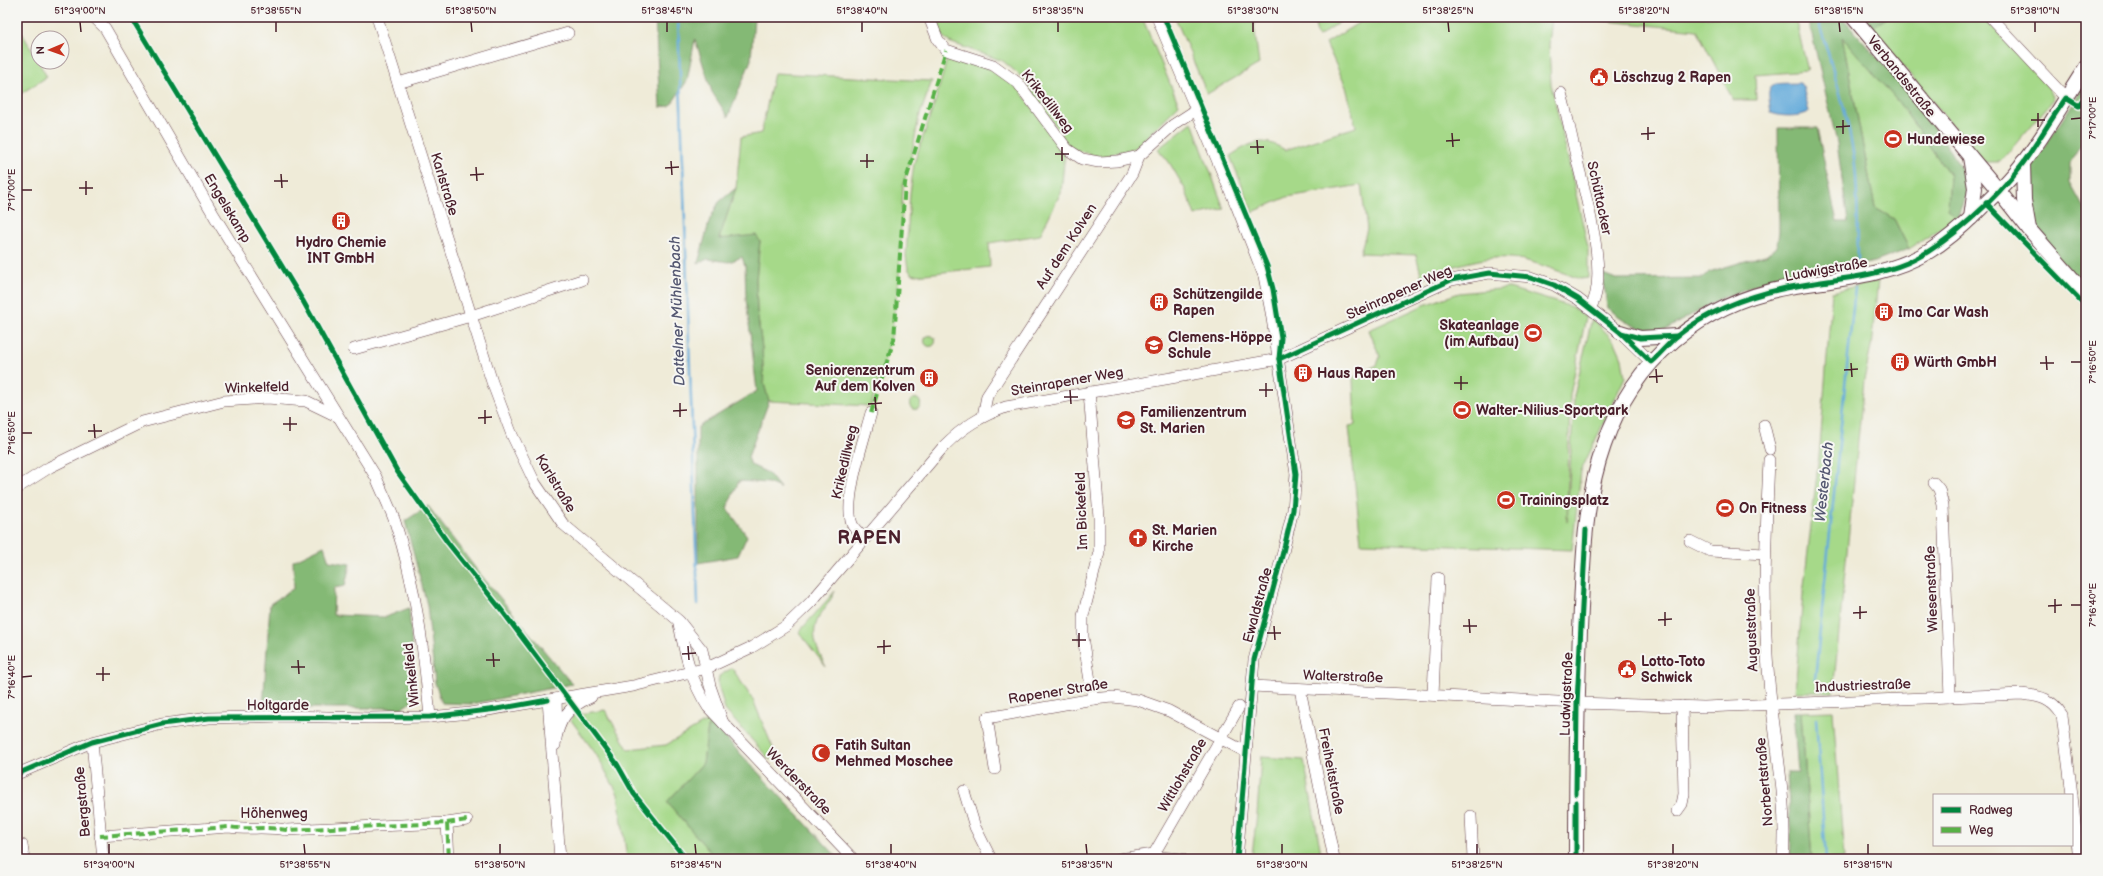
<svg xmlns="http://www.w3.org/2000/svg" width="2103" height="876" font-family="'Balsamiq Sans',sans-serif">
<style>
.green{fill:#a6d989;stroke:#787c5a}
.forest{fill:#84b975;stroke:#676c50}
.water{fill:#63aada;stroke:#566482}
.lines{fill:none;stroke-linecap:round;stroke-linejoin:round}
.stream{stroke:#63aada;stroke-width:2.5}
.minor-casing{stroke:#633e45;stroke-width:12}
.major-casing{stroke:#633e45;stroke-width:16}
.minor{stroke:#fff;stroke-width:11}
.major{stroke:#fff;stroke-width:14}
.quiet{stroke:#57b146;stroke-width:4;stroke-dasharray:8 4;stroke-linecap:butt}
.cycleway-casing{stroke:#f6f6f2;stroke-width:8}
.cycleway{stroke:#00873e;stroke-width:5}
.ticks{fill:none;stroke:#4a1f2b;stroke-width:1.5}
.labels{text-anchor:middle;stroke-width:4;stroke-linejoin:round;paint-order:stroke}
.street-label{font-size:14px;fill:#4a1f2b;stroke:#f6f6f2}
.poi-label{font-size:14px;font-weight:bold;fill:#4a1f2b;stroke:#f6f6f2;text-anchor:start}
.water-label{font-size:15px;font-style:italic;fill:#545771;stroke:#f6f6f2}
.district-label{font-size:18px;font-weight:bold;letter-spacing:1px;fill:#4a1f2b;stroke:#f6f6f2}
.neatline{fill:none;stroke:#4a1f2b;stroke-width:1.5}
.ticks-label{font-size:10px;text-anchor:middle;fill:#4a1f2b}
</style>
<rect width="100%" height="100%" fill="#f6f6f2"/>
<filter id="ink" filterUnits="userSpaceOnUse"><feTurbulence type="fractalNoise" baseFrequency=".025" numOctaves="2"/><feDisplacementMap in="SourceGraphic" scale="8" xChannelSelector="R" yChannelSelector="G"/><feConvolveMatrix kernelMatrix="1 2 1 2 8 2 1 2 1" color-interpolation-filters="sRGB"/></filter>
<filter id="wash" filterUnits="userSpaceOnUse"><feTurbulence type="fractalNoise" baseFrequency=".012" numOctaves="4" result="noise"/><feDisplacementMap in="SourceGraphic" scale="16" xChannelSelector="R" yChannelSelector="G"/><feGaussianBlur stdDeviation="0.9" result="paint"/><feColorMatrix in="noise" values="0 0 0 0 0 0 0 0 0 0 0 0 0 0 0 0 0 1.4 0 .05"/><feComposite in="paint" operator="in"/></filter>
<g filter="url(#wash)">
<rect width="100%" height="100%" fill="#efebd8"/>
<g class="green">
<path d="M933 17H1142L1179 105 1135 148 1099 157 1070 148 1023 78 1003 61 949 42 938 32Z"/>
<path d="M1175 17H1253L1259 64 1207 94Z"/>
<path d="M1314 17H1347L1319 36 1317 35Z"/>
<path d="M1368 17H1552L1549 45 1551 84 1588 247V278L1580 279C1561 272 1543 265 1524 260 1489 252 1454 266 1422 278L1416 255 1360 253 1367 229 1361 185 1287 197 1253 212 1230 156C1252 142 1262 136 1285 150L1356 127 1346 87 1326 43Z"/>
<path d="M1567 17H1795L1808 71 1755 75 1756 100H1733L1697 30Z"/>
<path d="M1888 17H1984L2049 88 2054 99 2000 162H1983L1871 28Z"/>
<path d="M17 24 47 77 17 96Z"/>
<path d="M1842 36 1899 103 1950 175 1948 209 1957 218 1909 249 1894 219 1875 208Z"/>
<path d="M950 56 995 70 1010 77 1065 152 1061 192 1040 235 989 243 990 267 916 275 912 274 908 269 906 256 910 194 914 163 935 102 947 59Z"/>
<path d="M774 73 932 81 919 117 912 153 903 186 899 277 891 337 871 406 769 401 764 384 762 348 757 311 756 279 760 241 719 239 736 188 741 137 761 133Z"/>
<path d="M1192 122 1224 209 1195 215 1185 189 1169 162 1158 149Z"/>
<path d="M1878 281 1871 347 1864 380 1833 692H1795L1803 594 1820 447 1832 292Z"/>
<path d="M1509 288 1572 307 1586 317 1570 395 1567 522 1574 396 1592 318 1615 342 1622 358 1625 377 1581 471 1572 550 1361 543 1349 426 1355 425 1353 379 1356 375 1377 365 1380 357 1369 330 1424 305 1459 293Z"/>
<circle cx="930" cy="341" r="5.5"/>
<circle cx="915" cy="404" r="5.5"/>
<path d="M835 591C831 601 824 608 819 617 809 635 818 651 826 667L799 632Z"/>
<path d="M732 668 753 700 775 753 770 760 725 710 718 684 719 676Z"/>
<path d="M605 710 628 749 666 745 709 720 703 763 667 802 716 859H627L618 794 596 754 571 720 573 715Z"/>
<path d="M1833 711 1844 859H1812L1801 712Z"/>
<path d="M1261 757 1304 760 1322 859H1291L1252 854 1257 815Z"/>
</g>
<g class="forest">
<path d="M655 17H754L751 60 728 117 712 92 695 39 687 81 670 106 660 107Z"/>
<path d="M1808 17H1842L1906 90 1951 151 1966 177V195L1957 218 1948 209 1950 175 1899 103 1842 37 1875 208 1894 219 1909 249 1875 262 1761 283 1719 299 1665 330 1644 329 1630 324 1607 308 1603 274 1616 279 1703 278 1709 272 1768 254 1777 246 1779 231 1778 128H1817L1837 222H1848L1837 143Z"/>
<path d="M1861 17H1888L1871 28Z"/>
<path d="M2086 83V141L2079 148 2070 163V183L2086 212V290L2032 227 2031 168Z"/>
<path d="M736 188 719 239 756 235 760 241 756 279 757 311 762 348 764 384 769 401 748 457 751 465 768 473 780 488 768 483 739 481 727 508 747 536 738 556 698 563V427L757 391 746 299 745 266 742 257 729 262 708 259 698 263 710 219 719 202Z"/>
<path d="M428 506 476 569 572 684 472 704 442 703 435 683 427 605 405 521Z"/>
<path d="M324 546 329 561 350 564 345 586 334 588 333 615 386 617 409 608 414 676 411 702 402 708H263L270 604 294 588 293 561Z"/>
<path d="M1793 712H1801L1812 859H1790L1791 842 1787 772H1798Z"/>
<path d="M709 720 839 859H716L667 802 703 763Z"/>
</g>
<path class="water" d="M1800 83 1803 87 1809 112C1799 117 1781 117 1771 113 1765 79 1770 84 1800 83Z"/>
<g class="lines">
<g class="stream">
<path d="M678 17 698 604"/>
<path d="M1817 17C1831 64 1847 110 1854 158 1859 192 1857 228 1858 262"/>
<path d="M1815 679 1855 288"/>
<path d="M1816 719 1826 859"/>
</g>
</g>
</g>
<g filter="url(#ink)">
<g class="lines">
<g class="minor-casing">
<g id="minor">
<path d="M94 17 105 28 215 217 376 477C382 492 390 507 395 522 416 586 424 651 430 717"/>
<path d="M377 17 492 382 512 435 535 483 563 524 679 621 702 650 710 686 723 723"/>
<path d="M929 17 938 40 946 50 993 65 1018 83 1067 149 1082 159 1099 162 1117 161 1139 156"/>
<path d="M1157 17 1237 207 1264 276 1271 312 1296 474 1293 510 1283 552 1254 660 1237 859"/>
<path d="M1990 17 2066 98"/>
<path d="M398 83 568 33"/>
<path d="M1561 93C1567 114 1571 135 1576 156 1584 192 1611 277 1590 308"/>
<path d="M354 349 471 316 582 280"/>
<path d="M1089 392 1099 517V552L1083 616V637L1093 699"/>
<path d="M983 416 987 396 1132 174 1139 156 1173 125 1196 110"/>
<path d="M1764 425 1770 449"/>
<path d="M1769 460C1766 534 1762 607 1769 681 1774 740 1788 799 1783 859"/>
<path d="M1934 483 1939 489 1943 505 1950 697"/>
<path d="M17 488 50 467 142 422 224 401 267 398 306 401 337 416"/>
<path d="M864 538C860 534 854 529 852 524 843 500 864 439 871 413"/>
<path d="M1690 541 1710 551 1765 554"/>
<path d="M679 624C685 654 691 681 708 707L853 859"/>
<path d="M1252 686 1577 703 1704 707 2022 694C2041 696 2052 699 2062 715L2072 795"/>
<path d="M1300 689 1334 859"/>
<path d="M1433 695 1438 578"/>
<path d="M556 699 557 730"/>
<path d="M548 700 560 859"/>
<path d="M92 742 103 859"/>
<path d="M555 745C558 719 568 707 591 697"/>
<path d="M995 769 987 718 1093 699 1113 697 1138 700 1169 711 1246 752"/>
<path d="M17 774 92 742 162 724 209 718 285 716 370 718 430 717 470 713 633 686 707 668 752 647 786 626 811 602 944 446C963 427 981 416 1006 407L1279 359 1451 280 1489 273 1531 277 1554 285 1578 299 1620 332 1651 362"/>
<path d="M964 791 975 827 991 859"/>
<path d="M2072 796 2079 859"/>
<path d="M1677 811 1682 804 1684 794 1682 706"/>
<path d="M1471 816 1473 859"/>
<path d="M447 823 467 820"/>
<path d="M100 836 229 827C248 830 267 826 286 830L447 823 449 859"/>
<path d="M22 845 24 859"/>
<path d="M1119 859 1154 854 1160 857 1182 859"/>
<path d="M1151 859 1239 707"/>
</g>
</g>
<g class="major-casing">
<g id="major">
<path d="M1853 17 1999 191 2029 229 2086 294"/>
<path d="M1970 157 1975 188 1971 218"/>
<path d="M2023 162 2024 200 2029 229"/>
<path d="M1620 332 1640 338 1677 336"/>
<path d="M1576 859C1576 782 1577 706 1580 630 1583 568 1583 504 1604 445 1633 360 1701 303 1789 287 1836 279 1886 277 1928 252 1946 241 1962 227 1977 212 1990 199 2003 187 2014 174 2041 142 2063 102 2086 67"/>
</g>
</g>
<use href="#minor" class="minor"/>
<use href="#major" class="major"/>
<g class="quiet">
<path d="M871 413 894 339 905 183 946 50"/>
<path d="M447 823 467 820"/>
<path d="M100 836 229 827C248 830 267 826 286 830L447 823 449 859"/>
</g>
<g class="cycleway-casing">
<g id="cycleway">
<path d="M131 17 303 301 397 471 448 543 503 612 617 764 634 794 686 859"/>
<path d="M1164 17 1267 266 1273 289 1281 338 1279 359 1296 474 1293 510 1283 552 1254 660 1237 859"/>
<path d="M1986 203 2086 306"/>
<path d="M1621 333 1640 338 1677 336"/>
<path d="M1279 359 1451 280 1489 273 1531 277 1554 285 1578 299 1620 332 1651 362C1660 354 1668 344 1677 336 1708 311 1748 296 1786 288 1827 279 1869 279 1907 263 1947 245 1997 198 2023 163 2038 142 2051 119 2066 98L2079 106 2086 96"/>
<path d="M17 774 92 742 162 724 209 718 430 717 497 709 548 700"/>
<path d="M1576 794 1577 703 1586 530"/>
<path d="M1576 859V802"/>
</g>
</g>
<use href="#cycleway" class="cycleway"/>
</g>
</g>
<path class="ticks" d="M80 22 81 32M276 22V32M471 22 472 32M667 22V32M862 22V32M1058 22V32M1253 22V32M1448 22 1449 32M1644 22V32M1839 22 1840 32M2035 22V32M2038 113V127M2071 119 2081 118M1843 120V134M2031 120H2045M1648 127V140M1836 127 1850 126M1452 133 1453 147M1641 134 1655 133M1257 140 1258 154M1446 141 1460 140M1062 147V161M1250 147H1264M867 154V168M1055 154H1069M671 161 672 175M860 161H874M476 167 477 181M665 168 679 167M281 174 282 188M470 175 484 174M86 181V195M274 181H288M79 188H93M22 190H32M2046 356 2047 370M2071 362H2081M1851 363 1852 377M2040 363H2054M1656 369 1657 383M1844 370 1858 369M1461 376V390M1649 377 1663 376M1266 383V397M1454 383H1468M1070 390 1071 404M1259 390H1273M875 397 876 411M1064 397H1078M680 403V417M868 404 882 403M485 410V424M673 411 687 410M290 417V431M478 418 492 417M94 424 95 438M283 424H297M88 431H102M22 433H32M2055 599V613M2071 605H2081M1860 606V619M2048 606 2062 605M1665 612V626M1853 613 1867 612M1469 619 1470 633M1658 620 1672 619M1274 626 1275 640M1463 626H1477M1079 633V647M1267 633H1281M884 640V654M1072 640H1086M688 646 689 660M877 647 891 646M493 653 494 667M682 654 696 653M298 660 299 674M486 660H500M103 667V681M291 667H305M96 674H110M22 677 32 676M109 844V854M304 844 305 854M500 844V854M695 844 696 854M891 844V854M1086 844 1087 854M1282 844V854M1477 844V854M1673 844V854M1868 844V854"/>
<defs>
<g id="civic-disc" transform="scale(1)"><circle r="9.5" fill="#c8321e" stroke="#f6f6f2"/><path d="M-.6-6.5H3V-4.5H.6V-3L4-1V1h2V6H-6V1h2V-1L-.6-3ZM-1.2 2.5V6h2.4V2.5Z" fill="#fff"/></g>
<g id="stadium-disc" transform="scale(1)"><circle r="9.5" fill="#c8321e" stroke="#f6f6f2"/><path d="M0-5a6.5 5 0 1 0 0 10a6.5 5 0 1 0 0-10ZM-3.5-1.8h7v3.6h-7Z" fill="#fff"/></g>
<g id="building-disc" transform="scale(1)"><circle r="9.5" fill="#c8321e" stroke="#f6f6f2"/><path d="M-4-6H4V6H1V3H-1V6H-4ZM-2.5-4.3h1.7v1.8h-1.7ZM.8-4.3h1.7v1.8H.8ZM-2.5-1h1.7V.8h-1.7ZM.8-1h1.7V.8H.8Z" fill="#fff"/></g>
<g id="school-disc" transform="scale(1)"><circle r="9.5" fill="#c8321e" stroke="#f6f6f2"/><path d="M0-5L7-2L0 1L-7-2ZM-4 1L0 2.5L4 1V4Q0 6-4 4Z" fill="#fff"/></g>
<g id="church-disc" transform="scale(1)"><circle r="9.5" fill="#c8321e" stroke="#f6f6f2"/><path d="M-1.2-6h2.4v3.5h3.3v2.4h-3.3V6h-2.4V-.1h-3.3v-2.4h3.3Z" fill="#fff"/></g>
<g id="mosque-disc" transform="scale(1)"><circle r="9.5" fill="#c8321e" stroke="#f6f6f2"/><path d="M3.5-4.9A6 6 0 1 0 3.5 4.9A5 5 0 1 1 3.5-4.9Z" fill="#fff"/></g>
</defs>
<g fill-rule="evenodd">
<use href="#civic-disc" x="1599" y="77"/>
<use href="#stadium-disc" x="1893" y="139"/>
<use href="#building-disc" x="341" y="221"/>
<use href="#building-disc" x="1159" y="302"/>
<use href="#building-disc" x="1884" y="312"/>
<use href="#stadium-disc" x="1533" y="333"/>
<use href="#school-disc" x="1154" y="345"/>
<use href="#building-disc" x="1900" y="362"/>
<use href="#building-disc" x="1303" y="373"/>
<use href="#building-disc" x="929" y="378"/>
<use href="#stadium-disc" x="1462" y="410"/>
<use href="#school-disc" x="1126" y="420"/>
<use href="#stadium-disc" x="1506" y="500"/>
<use href="#stadium-disc" x="1725" y="508"/>
<use href="#church-disc" x="1138" y="538"/>
<use href="#civic-disc" x="1627" y="669"/>
<use href="#mosque-disc" x="821" y="753"/>
</g>
<g class="labels">
<g class="street-label">
<text transform="translate(1902 76) rotate(51)" y="5">Verbandsstraße</text>
<text transform="translate(1048 101) rotate(52)" y="5">Krikedillweg</text>
<text transform="translate(445 184) rotate(73)" y="5">Karlstraße</text>
<text transform="translate(1600 198) rotate(78)" y="5">Schüttacker</text>
<text transform="translate(228 208) rotate(59)" y="5">Engelskamp</text>
<text transform="translate(1066 246) rotate(-57)" y="5">Auf dem Kolven</text>
<text transform="translate(1826 269) rotate(-10)" y="5">Ludwigstraße</text>
<text transform="translate(1399 292) rotate(-24)" y="5">Steinrapener Weg</text>
<text transform="translate(1067 381) rotate(-10)" y="5">Steinrapener Weg</text>
<text transform="translate(257 387) rotate(-2)" y="5">Winkelfeld</text>
<text transform="translate(844 462) rotate(-77)" y="5">Krikedillweg</text>
<text transform="translate(556 483) rotate(59)" y="5">Karlstraße</text>
<text transform="translate(1081 511) rotate(-92)" y="5">Im Bickefeld</text>
<text transform="translate(1931 589) rotate(-92)" y="5">Wiesenstraße</text>
<text transform="translate(1257 605) rotate(-75)" y="5">Ewaldstraße</text>
<text transform="translate(1751 630) rotate(-92)" y="5">Auguststraße</text>
<text transform="translate(411 675) rotate(-96)" y="5">Winkelfeld</text>
<text transform="translate(1343 676) rotate(2)" y="5">Walterstraße</text>
<text transform="translate(1863 685) rotate(-2)" y="5">Industriestraße</text>
<text transform="translate(1058 691) rotate(-9)" y="5">Rapener Straße</text>
<text transform="translate(1566 694) rotate(-88)" y="5">Ludwigstraße</text>
<text x="278" y="710">Holtgarde</text>
<text transform="translate(1332 771) rotate(79)" y="5">Freiheitstraße</text>
<text transform="translate(1182 775) rotate(-60)" y="5">Wittlohstraße</text>
<text transform="translate(799 781) rotate(46)" y="5">Werderstraße</text>
<text transform="translate(1764 782) rotate(-95)" y="5">Norbertstraße</text>
<text transform="translate(82 802) rotate(-95)" y="5">Bergstraße</text>
<text x="274" y="818">Höhenweg</text>
</g>
<g class="poi-label">
<text x="1613" y="82">Löschzug 2 Rapen</text>
<text x="1907" y="144">Hundewiese</text>
<text x="341" y="247" text-anchor="middle">Hydro Chemie<tspan x="341" dy="16">INT GmbH</tspan></text>
<text x="1173" y="299">Schützengilde<tspan x="1173" dy="16">Rapen</tspan></text>
<text x="1898" y="317">Imo Car Wash</text>
<text x="1519" y="330" text-anchor="end">Skateanlage<tspan x="1519" dy="16">(im Aufbau)</tspan></text>
<text x="1168" y="342">Clemens-Höppe<tspan x="1168" dy="16">Schule</tspan></text>
<text x="1914" y="367">Würth GmbH</text>
<text x="915" y="375" text-anchor="end">Seniorenzentrum<tspan x="915" dy="16">Auf dem Kolven</tspan></text>
<text x="1317" y="378">Haus Rapen</text>
<text x="1476" y="415">Walter-Nilius-Sportpark</text>
<text x="1140" y="417">Familienzentrum<tspan x="1140" dy="16">St. Marien</tspan></text>
<text x="1520" y="505">Trainingsplatz</text>
<text x="1739" y="513">On Fitness</text>
<text x="1152" y="535">St. Marien<tspan x="1152" dy="16">Kirche</tspan></text>
<text x="1641" y="666">Lotto-Toto<tspan x="1641" dy="16">Schwick</tspan></text>
<text x="835" y="750">Fatih Sultan<tspan x="835" dy="16">Mehmed Moschee</tspan></text>
</g>
<g class="water-label">
<text transform="translate(677 311) rotate(-92)" y="5">Dattelner Mühlenbach</text>
<text transform="translate(1824 482) rotate(-84)" y="5">Westerbach</text>
</g>
<g class="district-label">
<text x="870" y="544">RAPEN</text>
</g>
</g>
<rect width="2103" height="876" fill="none" stroke="#f6f6f2" stroke-width="44"/>
<rect x="1933" y="794" width="140" height="52" fill="#f6f6f2" stroke="#b1a0a2"/>
<rect x="1941" y="807" width="20" height="6" fill="#00873e" stroke="#b1a0a2"/>
<text x="1969" y="814" font-size="12" fill="#4a1f2b">Radweg</text>
<rect x="1941" y="827" width="20" height="6" fill="#57b146" stroke="#b1a0a2"/>
<text x="1969" y="834" font-size="12" fill="#4a1f2b">Weg</text>
<g transform="translate(50 50) rotate(268)"><circle r="19" fill="#f6f6f2" stroke="#b1a0a2"/>
<path d="M0-3L7 15L0 10L-7 15Z" fill="#c8321e"/>
<text y="-6" font-size="11" font-weight="bold" text-anchor="middle" fill="#4a1f2b">N</text>
</g>
<rect x="22" y="22" width="2059" height="832" class="neatline"/>
<g class="ticks-label">
<text x="80" y="14">51°39'00"N</text>
<text x="276" y="14">51°38'55"N</text>
<text x="471" y="14">51°38'50"N</text>
<text x="667" y="14">51°38'45"N</text>
<text x="862" y="14">51°38'40"N</text>
<text x="1058" y="14">51°38'35"N</text>
<text x="1253" y="14">51°38'30"N</text>
<text x="1448" y="14">51°38'25"N</text>
<text x="1644" y="14">51°38'20"N</text>
<text x="1839" y="14">51°38'15"N</text>
<text x="2035" y="14">51°38'10"N</text>
<text transform="translate(2092 118) rotate(-90)" y="4">7°17'00"E</text>
<text transform="translate(11 190) rotate(-90)" y="4">7°17'00"E</text>
<text transform="translate(2092 362) rotate(-90)" y="4">7°16'50"E</text>
<text transform="translate(11 433) rotate(-90)" y="4">7°16'50"E</text>
<text transform="translate(2092 605) rotate(-90)" y="4">7°16'40"E</text>
<text transform="translate(11 677) rotate(-90)" y="4">7°16'40"E</text>
<text x="109" y="868">51°39'00"N</text>
<text x="305" y="868">51°38'55"N</text>
<text x="500" y="868">51°38'50"N</text>
<text x="696" y="868">51°38'45"N</text>
<text x="891" y="868">51°38'40"N</text>
<text x="1087" y="868">51°38'35"N</text>
<text x="1282" y="868">51°38'30"N</text>
<text x="1477" y="868">51°38'25"N</text>
<text x="1673" y="868">51°38'20"N</text>
<text x="1868" y="868">51°38'15"N</text>
</g>
</svg>
